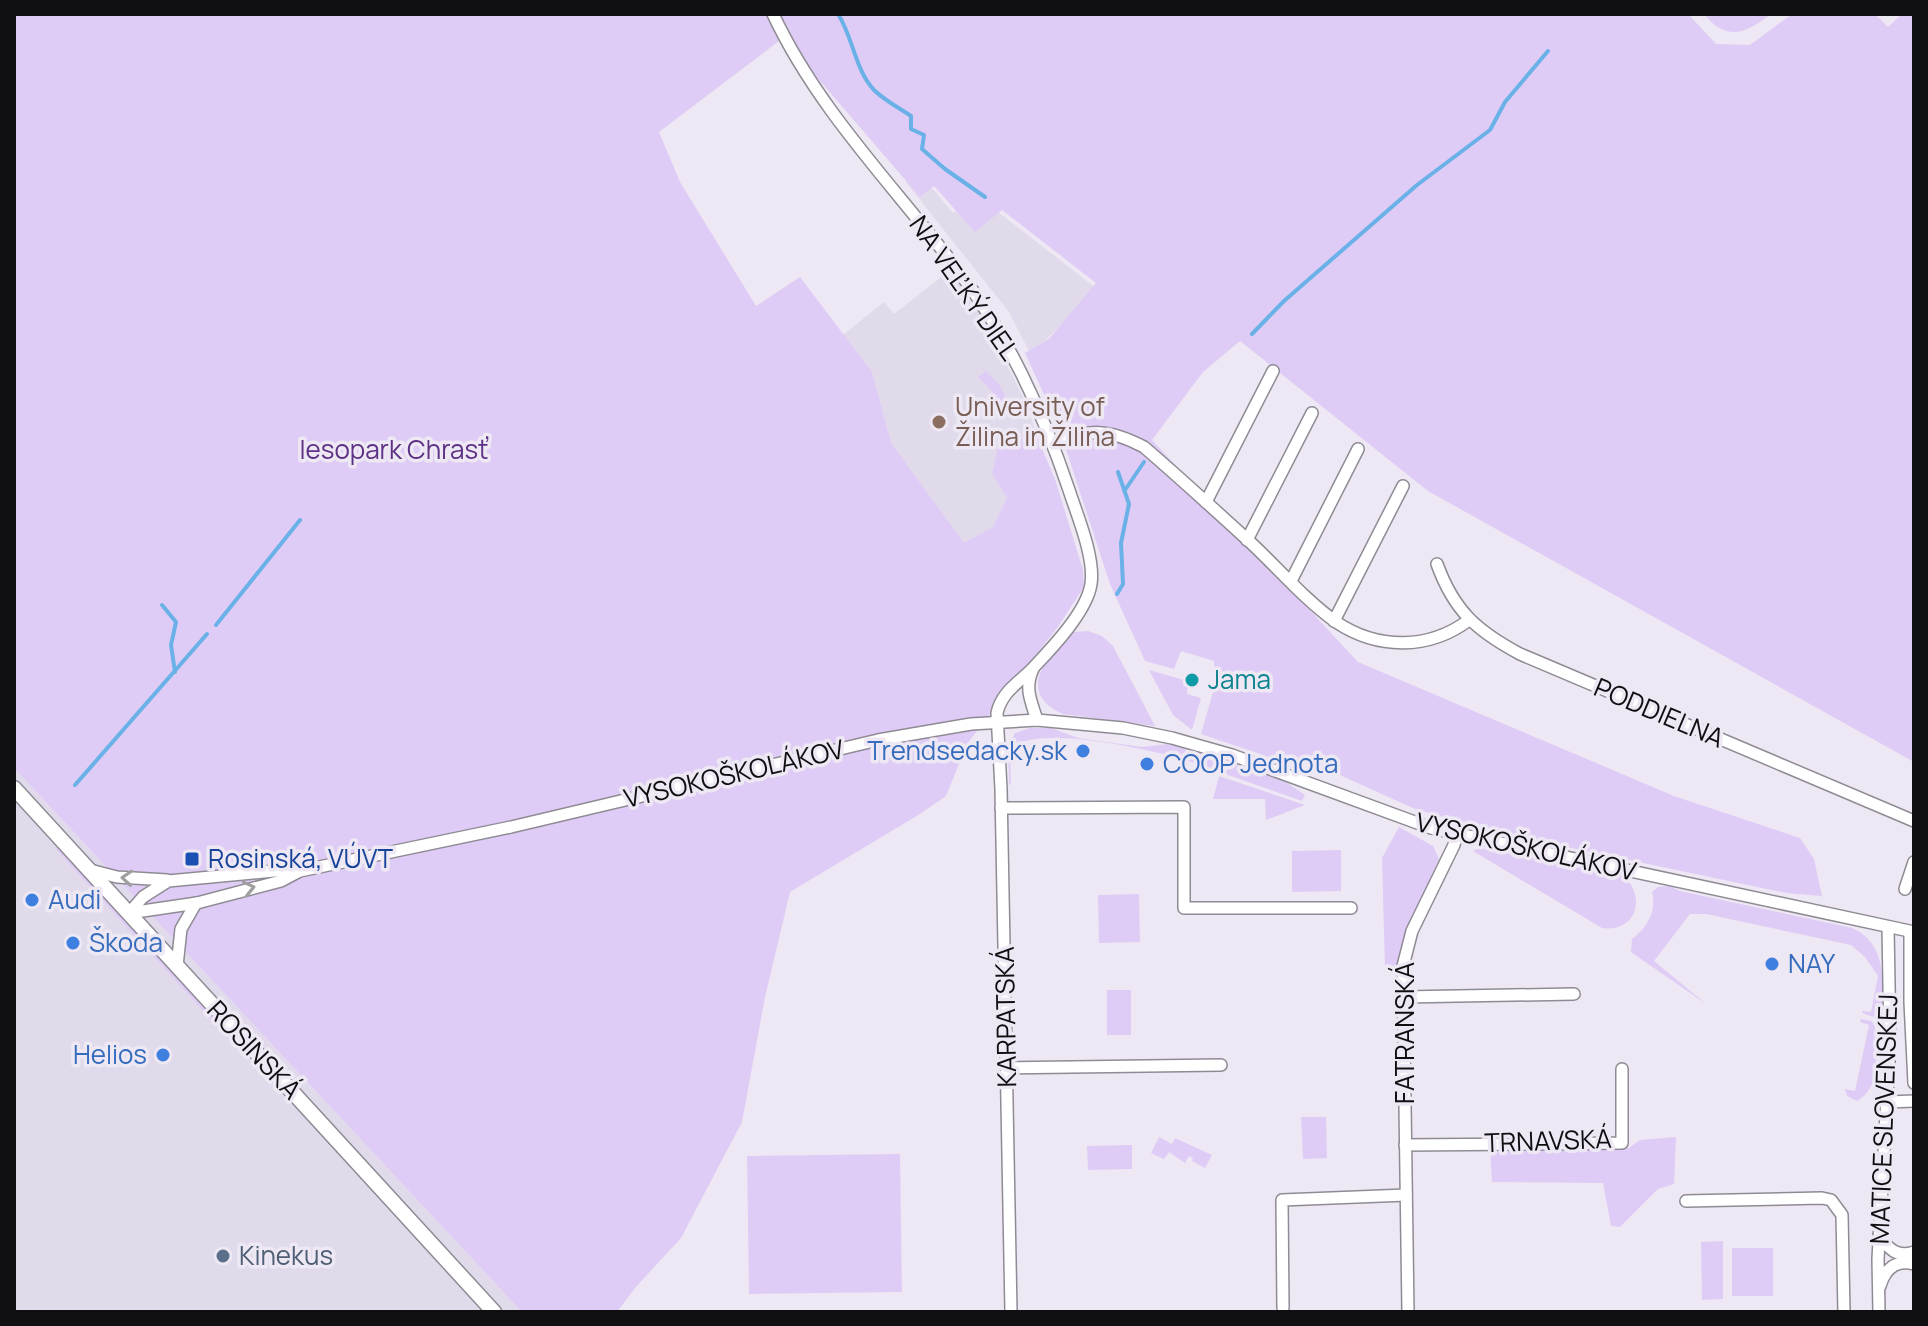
<svg xmlns="http://www.w3.org/2000/svg" width="1928" height="1326" font-family="Manrope,sans-serif">
<style>
.built{fill:#e1daeb}
.green{fill:#dfccf6}
.lines{fill:none;stroke-linecap:round;stroke-linejoin:round}
.stream{stroke:#6ab1e7;stroke-width:4}
.minor-casing{stroke:#8f8b94;stroke-width:14}
.tertiary-casing{stroke:#8f8b94;stroke-width:17}
.minor{stroke:#fff;stroke-width:11}
.tertiary{stroke:#fff;stroke-width:14}
.oneway{stroke:#9f9fa0}
.education-dot{fill:#8d6e63;stroke:#ede8f3;stroke-width:3}
.culture-dot{fill:#0f9aa8;stroke:#ede8f3;stroke-width:3}
.shop-dot{fill:#3f7fe0;stroke:#ede8f3;stroke-width:3}
.transit-dot{fill:#1a4fb4;stroke:#ede8f3;stroke-width:3}
.service-dot{fill:#5c6f8a;stroke:#ede8f3;stroke-width:3}
.labels{text-anchor:middle;stroke-width:7;stroke-linejoin:round;paint-order:stroke}
.street-label{font-size:26px;fill:#0f0e11;stroke:#ede8f3}
.education-label{font-size:26px;fill:#785e54;stroke:#ede8f3;text-anchor:start}
.park-label{font-size:26px;fill:#5d3185;stroke:#ede8f3}
.culture-label{font-size:26px;fill:#0d838f;stroke:#ede8f3;text-anchor:start}
.shop-label{font-size:26px;fill:#366cbe;stroke:#ede8f3;text-anchor:start}
.transit-label{font-size:26px;fill:#164399;stroke:#ede8f3;text-anchor:start}
.service-label{font-size:26px;fill:#4e5e75;stroke:#ede8f3;text-anchor:start}
</style>
<rect width="100%" height="100%" fill="#ede8f3"/>
<g class="built">
<path d="M917 170 953 213 975 194 1097 289 1031 355 1009 312 905 181Z"/>
<path d="M950 270 974 308 975 305 1011 363H1006L1024 399 1054 480 951 562 803 367 884 302 894 314Z"/>
<path d="M14 768 522 1312H14Z"/>
</g>
<g class="green">
<path d="M14 14H1688L1716 44 1750 45 1792 14H1875L1888 27 1902 14H1914V762L1428 491 1240 341 1203 372 1152 440 1358 662 1674 796 1800 838 1814 859 1822 896 1786 893 1500 833 1415 809 1311 762 1281 761 1201 734 1215 685 1214 661 1181 651 1174 669 1145 661 1110 584 1058 425 1025 353 1049 339 1096 283 1002 210 975 232 934 186 920 197 783 38 659 132 680 182 756 306 800 277 872 372 891 443 964 543 993 527 1007 498 992 473 999 443 1037 437 1055 479 1083 570 1084 587 1057 628 967 744 946 796 920 814 790 892 765 997 742 1122 681 1238 635 1288 617 1312H522L14 768Z"/>
<path d="M1704 14H1771C1745 34 1727 42 1704 14Z"/>
<path d="M986 371 1000 386 1009 404 1004 411 990 389 978 377Z"/>
<path d="M1088 631 1102 636 1113 646 1155 726 1063 714C1015 693 1046 655 1074 632Z"/>
<path d="M1149 670 1184 680 1183 685 1188 687 1187 694 1201 698 1192 730 1173 715Z"/>
<path d="M1030 728H1051L1078 738 1142 747 1168 744 1186 749 1183 759C1147 749 1039 724 1010 748L1011 785 1009 784 1008 745 1015 733Z"/>
<path d="M1191 749 1286 782 1305 795 1302 801 1186 760Z"/>
<path d="M1219 776 1305 805 1266 820 1265 799H1213Z"/>
<path d="M1399 827 1433 846 1439 859 1406 931 1398 966 1385 968 1382 858Z"/>
<path d="M53 846 63 852 214 1017 217 1026Z"/>
<path d="M1479 848 1622 875C1648 896 1636 933 1602 928L1473 851Z"/>
<path d="M1341 850V891L1292 892V851Z"/>
<path d="M1670 886 1680 891 1852 928C1894 945 1881 1003 1882 1040L1879 1039 1877 1018 1862 1013 1863 1011 1871 1012 1878 976 1865 957 1851 945 1706 914H1690L1654 961 1706 1004 1631 952 1632 939C1647 928 1657 911 1652 892L1658 887Z"/>
<path d="M1139 894 1140 942 1099 943 1098 895Z"/>
<rect x="1107" y="990" width="24" height="45"/>
<path d="M1861 1019 1872 1021 1875 1027C1874 1053 1884 1085 1857 1101L1847 1096 1845 1089 1855 1091 1869 1025 1860 1022Z"/>
<path d="M1301 1117H1326L1327 1158 1303 1159Z"/>
<path d="M1159 1137 1172 1144 1175 1138 1212 1155 1205 1168 1192 1161 1193 1158 1189 1156 1185 1163 1169 1152 1164 1159 1151 1153Z"/>
<path d="M1676 1137 1674 1184 1658 1189 1620 1227 1611 1226 1603 1183 1492 1182 1490 1147 1629 1148 1640 1140Z"/>
<path d="M1132 1145V1169L1088 1170 1087 1146Z"/>
<path d="M900 1154 902 1292 749 1294 747 1156Z"/>
<path d="M1723 1241V1299L1702 1300 1701 1242Z"/>
<rect x="1732" y="1248" width="41" height="48"/>
</g>
<g class="lines">
<g class="stream">
<path d="M838 14C853 37 855 70 874 90 884 100 899 108 911 116V129L924 135 922 149 945 169 985 197"/>
<path d="M1252 334 1284 301 1417 185 1490 130 1505 102 1548 51"/>
<path d="M1125 490 1144 462"/>
<path d="M1117 594 1123 584 1121 543 1129 504 1118 472"/>
<path d="M162 605 176 622 171 645 175 672"/>
<path d="M216 625 300 520"/>
<path d="M75 785 207 634"/>
</g>
<g class="minor-casing">
<g id="minor">
<path d="M773 14C818 110 894 186 957 269 1008 336 1042 410 1069 490 1077 515 1095 557 1091 584 1087 611 1053 647 1034 667 1019 683 1002 691 997 713L1001 789 1011 1312"/>
<path d="M1053 443C1089 428 1110 429 1144 447 1180 478 1215 510 1250 542 1278 568 1305 600 1336 622 1378 650 1429 650 1469 620"/>
<path d="M1206 502 1273 371"/>
<path d="M1247 540 1312 413"/>
<path d="M1437 564C1454 611 1477 631 1520 654L1914 821"/>
<path d="M1291 581 1358 449"/>
<path d="M1334 621 1403 486"/>
<path d="M1033 669C1024 688 1031 701 1037 720"/>
<path d="M1001 808 1184 807V908H1351"/>
<path d="M90 870 117 877 167 880"/>
<path d="M1905 889 1914 862"/>
<path d="M129 913 143 897 168 881 274 871H300L511 827 878 740 971 724 1037 720 1123 728 1172 738 1232 755 1431 828 1914 932"/>
<path d="M129 913 197 903 281 881 298 872"/>
<path d="M1910 932V1002L1914 1083"/>
<path d="M177 966 181 929 196 903"/>
<path d="M1403 997 1574 994"/>
<path d="M1007 1068 1221 1065"/>
<path d="M1888 1102 1914 1101"/>
<path d="M1405 1145 1622 1143V1069"/>
<path d="M1686 1201 1822 1198 1831 1200 1842 1215 1844 1312"/>
<path d="M1879 1236C1889 1249 1897 1258 1914 1252"/>
<path d="M1880 1286C1885 1269 1896 1259 1914 1264"/>
<path d="M1283 1308 1282 1200 1406 1195"/>
<path d="M1408 1312 1403 966 1412 931 1454 845 1457 835"/>
<path d="M1879 1312 1878 1259 1890 1042 1888 927"/>
</g>
</g>
<g class="tertiary-casing">
<path id="tertiary" d="M14 788 494 1312"/>
</g>
<use href="#minor" class="minor"/>
<use href="#tertiary" class="tertiary"/>
</g>
<defs><path id="oneway-chevron" d="M-2-3.5L2.5 0L-2 3.5" fill="none" stroke-width="1.6" stroke-linecap="round" stroke-linejoin="round" transform="scale(2)"/></defs>
<g class="oneway">
<use href="#oneway-chevron" transform="translate(127 878) rotate(-176)"/>
<use href="#oneway-chevron" transform="translate(249 888) rotate(-13)"/>
</g>
<circle class="education-dot" cx="939" cy="422" r="8"/>
<circle class="culture-dot" cx="1192" cy="680" r="8"/>
<g class="shop-dot">
<circle cx="1083" cy="751" r="8"/>
<circle cx="1147" cy="764" r="8"/>
<circle cx="32" cy="900" r="8"/>
<circle cx="73" cy="943" r="8"/>
<circle cx="1772" cy="964" r="8"/>
<circle cx="163" cy="1055" r="8"/>
</g>
<rect class="transit-dot" x="184" y="851" width="16" height="16" rx="4"/>
<circle class="service-dot" cx="223" cy="1256" r="8"/>
<g class="labels">
<g class="street-label">
<text transform="translate(964 288) rotate(55)" y="9">NA VEĽKÝ DIEL</text>
<text transform="translate(1659 713) rotate(23)" y="9">PODDIELNA</text>
<text transform="translate(734 774) rotate(-13)" y="9">VYSOKOŠKOLÁKOV</text>
<text transform="translate(1526 847) rotate(13)" y="9">VYSOKOŠKOLÁKOV</text>
<text transform="translate(1006 1017) rotate(-91)" y="9">KARPATSKÁ</text>
<text transform="translate(1405 1033) rotate(-90)" y="9">FATRANSKÁ</text>
<text transform="translate(254 1050) rotate(47)" y="9">ROSINSKÁ</text>
<text transform="translate(1884 1119) rotate(-88)" y="9">MATICE SLOVENSKEJ</text>
<text transform="translate(1548 1141) rotate(-2)" y="9">TRNAVSKÁ</text>
</g>
<g class="education-label">
<text x="955" y="416">University of<tspan x="955" dy="30">Žilina in Žilina</tspan></text>
</g>
<g class="park-label">
<text x="394" y="459">lesopark Chrasť</text>
</g>
<g class="culture-label">
<text x="1208" y="689">Jama</text>
</g>
<g class="shop-label">
<text x="1067" y="760" text-anchor="end">Trendsedacky.sk</text>
<text x="1163" y="773">COOP Jednota</text>
<text x="48" y="909">Audi</text>
<text x="89" y="952">Škoda</text>
<text x="1788" y="973">NAY</text>
<text x="147" y="1064" text-anchor="end">Helios</text>
</g>
<g class="transit-label">
<text x="208" y="868">Rosinská, VÚVT</text>
</g>
<g class="service-label">
<text x="239" y="1265">Kinekus</text>
</g>
</g>
<rect width="1928" height="1326" fill="none" stroke="#0f0e11" stroke-width="32"/>
</svg>
